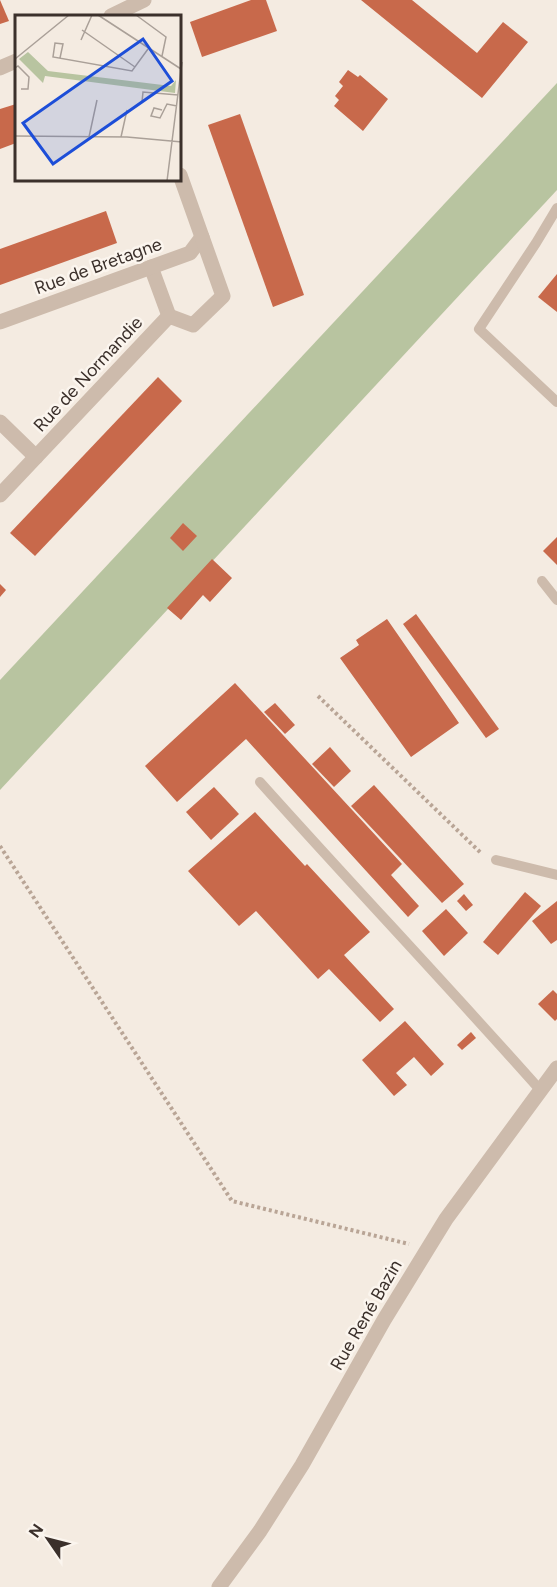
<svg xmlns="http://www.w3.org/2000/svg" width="557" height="1587" font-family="Figtree,sans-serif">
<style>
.green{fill:#b8c4a0}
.building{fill:#c8694b}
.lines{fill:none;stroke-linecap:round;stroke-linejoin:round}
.path{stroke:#b9a596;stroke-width:4;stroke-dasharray:3 3;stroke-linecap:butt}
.lane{stroke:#cdbbac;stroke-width:10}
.street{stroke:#cdbbac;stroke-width:15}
.labels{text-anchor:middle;stroke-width:5;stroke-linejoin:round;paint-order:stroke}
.street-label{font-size:18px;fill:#3b302b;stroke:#fbf5ee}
.inset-road{fill:none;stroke:#aaa098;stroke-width:1.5}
.view{fill:#1d4ed8;fill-opacity:0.15;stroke:#1d4ed8;stroke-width:3}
.inset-edge{fill:none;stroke:#3b302b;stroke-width:3}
</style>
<rect width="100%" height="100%" fill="#f4ebe1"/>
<path class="green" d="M557 83V190L0 790V680Z"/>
<g class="building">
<path d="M0 0 9 21 0 24Z"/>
<path d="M251 0H266L277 31 202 57 190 22Z"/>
<path d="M361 0H412L477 53 503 22 528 42 482 98Z"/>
<path d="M348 70 358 77 360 75 388 99 363 131 334 106 339 100 335 96 343 86 339 82Z"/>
<path d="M16 104V143L0 149V109Z"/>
<path d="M240 114 304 295 273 307 208 125Z"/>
<path d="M106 211 117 243 0 285V249Z"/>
<path d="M557 274V312L538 297Z"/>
<path d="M158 377 182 401 35 556 10 533Z"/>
<path d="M183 523 197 536 183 551 170 538Z"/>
<path d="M557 537V565L543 551Z"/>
<path d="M212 559 232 578 210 602 203 595 181 620 167 608Z"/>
<path d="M0 584 6 590 0 597Z"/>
<path d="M416 614 499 729 486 738 403 624Z"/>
<path d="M387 619 459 723 411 757 340 658 359 645 356 640Z"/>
<path d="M235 683 402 864 391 875 419 906 408 917 246 739 177 802 145 766Z"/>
<path d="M275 703 295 725 285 734 264 712Z"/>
<path d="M330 747 351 771 334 787 312 764Z"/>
<path d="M374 785 464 884 442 903 351 806Z"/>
<path d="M214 787 239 814 211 840 186 812Z"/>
<path d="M255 812 305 866 307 864 370 932 344 955 394 1009 380 1022 329 969 318 979 256 911 239 926 188 871Z"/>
<path d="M525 892 541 906 498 955 483 942Z"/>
<path d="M464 894 473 905 466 911 457 901Z"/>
<path d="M557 901V940L551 944 532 921Z"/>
<path d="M446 909 468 933 444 956 422 931Z"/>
<path d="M553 990 557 994V1019L555 1021 538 1004Z"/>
<path d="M405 1021 444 1064 431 1076 414 1057 396 1073 407 1085 394 1096 362 1060Z"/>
<path d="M471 1032 476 1038 462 1050 457 1045Z"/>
</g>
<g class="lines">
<g class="path">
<path d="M318 696 482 854"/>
<path d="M0 846 232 1201 409 1244"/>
</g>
<g class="lane">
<path d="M557 208 536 243 479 329 557 402"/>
<path d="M542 581 557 600"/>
<path d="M260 782C353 886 449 987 541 1091"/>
<path d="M496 860 557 875"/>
</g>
<g class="street">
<path d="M111 16 144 0"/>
<path d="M0 68 16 61"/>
<path d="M151 267 169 316"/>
<path d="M0 322 190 253 202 237"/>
<path d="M0 422 36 457"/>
<path d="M0 495 169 316 193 325 223 296 180 175"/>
<path d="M219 1587 260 1531 302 1465 384 1320 446 1219 557 1068"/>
</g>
</g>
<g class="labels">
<g class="street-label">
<text transform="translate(98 266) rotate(-20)" y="6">Rue de Bretagne</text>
<text transform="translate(88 374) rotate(-47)" y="6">Rue de Normandie</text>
<text transform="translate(366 1315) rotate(-60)" y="6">Rue René Bazin</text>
</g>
</g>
<g transform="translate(15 15)">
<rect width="166" height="166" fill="#f4ebe1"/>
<path d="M13 37 33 56 156 71 161 65 160 78 30 61 28 68 4 44Z" fill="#b8c4a0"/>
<path class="inset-road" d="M83 0 166 54M121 0 151 22 147 41M67 15 120 52M66 25 77 0M45 43 48 29 40 28 38 42 117 56 133 34M0 44 54 0M0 53 3 51 14 62 13 74H6M127 87 128 77 163 80M147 95 139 93 136 101 145 103 152 89 162 91M0 121 112 122 167 127M74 122 82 85M106 122 112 95M152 166 167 47"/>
<path class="view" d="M128 24 157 66 38 149 8 108Z"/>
<rect width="166" height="166" class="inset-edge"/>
</g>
<g transform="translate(48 1539) rotate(305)" stroke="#fbf5ee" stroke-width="4.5" paint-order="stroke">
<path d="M0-4.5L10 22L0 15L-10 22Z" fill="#3b302b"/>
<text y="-9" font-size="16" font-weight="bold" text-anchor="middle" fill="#3b302b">N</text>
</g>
</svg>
